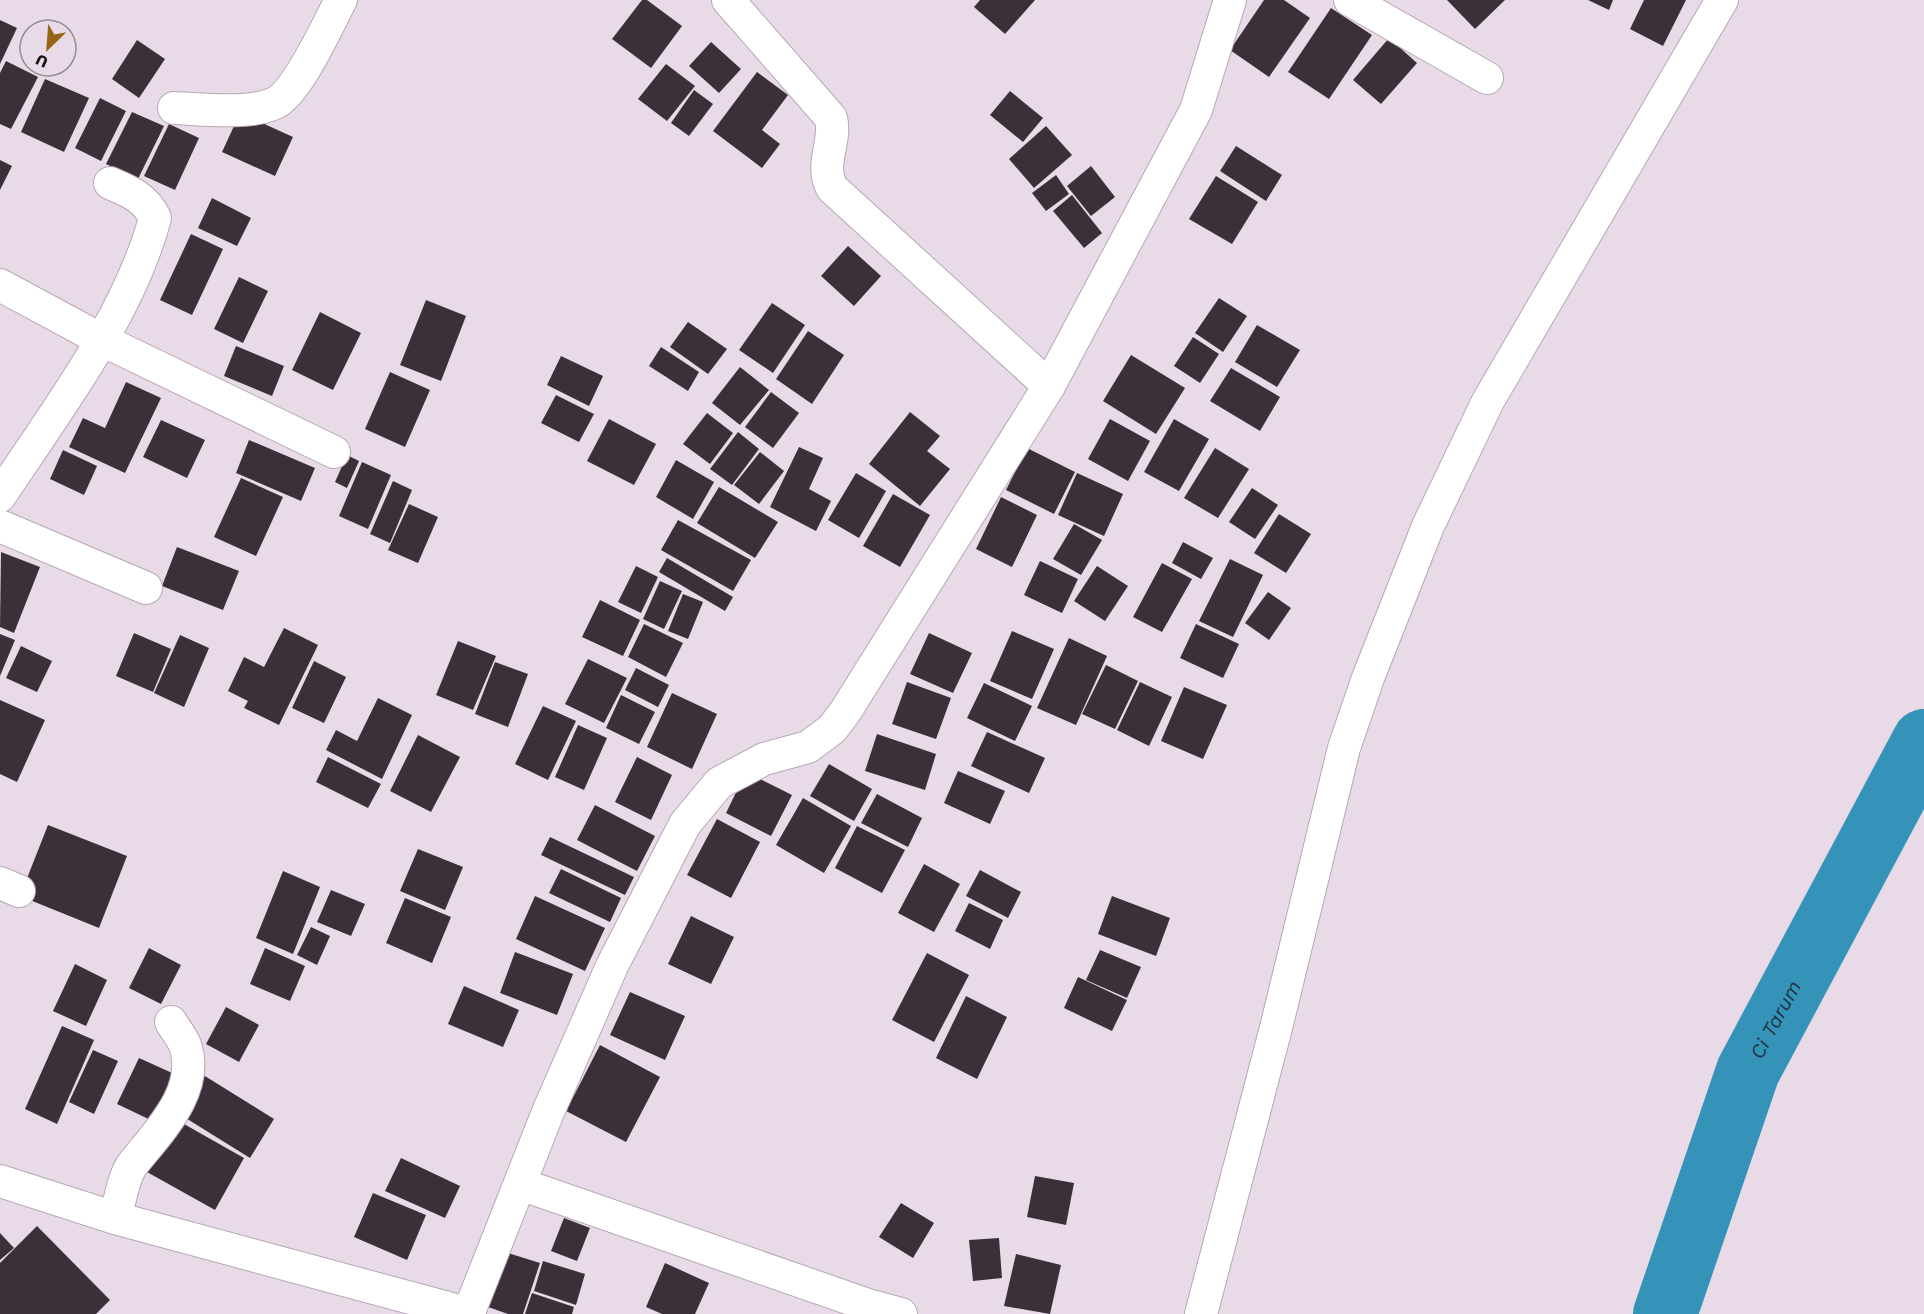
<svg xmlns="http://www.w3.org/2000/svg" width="1924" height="1314" font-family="'Work Sans',sans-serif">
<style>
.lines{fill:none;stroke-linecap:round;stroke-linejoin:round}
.river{stroke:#3593b9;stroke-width:64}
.building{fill:#3b303a}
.street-casing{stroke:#b5a8b4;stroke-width:34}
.street{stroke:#fff;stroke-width:32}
.labels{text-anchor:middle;stroke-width:6;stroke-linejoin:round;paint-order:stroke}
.water-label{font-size:20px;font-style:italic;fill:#1e333d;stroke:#e8dbe7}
</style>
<rect width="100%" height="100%" fill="#e8dbe7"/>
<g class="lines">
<path class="river" id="s1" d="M1665 1314 1748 1071 1924 741"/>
</g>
<g class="building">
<path d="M642 0H647L682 26 651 68 612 39Z"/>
<path d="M980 0H1035L1005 34 974 7Z"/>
<path d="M1264 0H1284L1310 18 1269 77 1230 50Z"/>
<path d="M1447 0H1505L1475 29Z"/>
<path d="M1588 0H1613L1609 10Z"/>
<path d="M1644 0H1686L1663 46 1630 29Z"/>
<path d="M1331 8 1372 35 1329 99 1288 72Z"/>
<path d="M0 20 17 28 0 64Z"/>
<path d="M1389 38 1417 63 1381 104 1353 80Z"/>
<path d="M137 40 165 59 139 98 112 79Z"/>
<path d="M711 42 741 69 719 93 689 66Z"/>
<path d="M6 61 38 77 11 129 0 124V73Z"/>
<path d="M666 64 695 86 667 121 638 99Z"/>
<path d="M757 72 788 95 762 130 780 144 762 168 713 131Z"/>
<path d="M45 79 89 98 64 152 21 132Z"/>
<path d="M694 90 713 104 689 136 671 123Z"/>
<path d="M1010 91 1043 118 1023 142 990 115Z"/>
<path d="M100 98 126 111 101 161 75 148Z"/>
<path d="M132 112 164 126 138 179 106 164Z"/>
<path d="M240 113 293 137 275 176 222 152Z"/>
<path d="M169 124 199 138 175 190 144 176Z"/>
<path d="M1046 126 1072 155 1034 188 1009 159Z"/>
<path d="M1236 146 1282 175 1266 201 1220 171Z"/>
<path d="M0 160 12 166 0 190Z"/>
<path d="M1091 166 1115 197 1091 216 1067 186Z"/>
<path d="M1056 175 1069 194 1046 211 1032 193Z"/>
<path d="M1216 176 1258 202 1232 244 1189 219Z"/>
<path d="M1072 195 1102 233 1084 248 1053 211Z"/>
<path d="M212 198 251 218 237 246 198 228Z"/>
<path d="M191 234 223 249 192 315 160 300Z"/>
<path d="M848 246 881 276 854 306 821 276Z"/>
<path d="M239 277 268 291 243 343 214 329Z"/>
<path d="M1219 298 1247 316 1223 352 1195 333Z"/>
<path d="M426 300 466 316 441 381 400 365Z"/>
<path d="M772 303 805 325 773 373 739 350Z"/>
<path d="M320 312 361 333 333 390 292 370Z"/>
<path d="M688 322 727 349 708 374 670 347Z"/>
<path d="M1257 325 1300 350 1277 387 1235 362Z"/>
<path d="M808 331 844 355 812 404 776 379Z"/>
<path d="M1193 337 1219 354 1200 383 1174 366Z"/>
<path d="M236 346 284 366 272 396 224 376Z"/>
<path d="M661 347 699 372 688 391 649 366Z"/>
<path d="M1131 355 1185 388 1156 434 1103 401Z"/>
<path d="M561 356 603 376 589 406 547 385Z"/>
<path d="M740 367 769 390 740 425 712 403Z"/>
<path d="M1231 368 1280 397 1260 431 1210 401Z"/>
<path d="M390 372 430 390 405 447 365 429Z"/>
<path d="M126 382 161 398 125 473 69 447 83 418 105 428Z"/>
<path d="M771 392 799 413 773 448 745 427Z"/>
<path d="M556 395 594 414 579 442 541 423Z"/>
<path d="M910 412 940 436 927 451 950 469 920 506 869 464Z"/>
<path d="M707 413 733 433 710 464 683 444Z"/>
<path d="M609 419 656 444 634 485 587 461Z"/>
<path d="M1110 419 1150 441 1128 481 1088 459Z"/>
<path d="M1174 419 1209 439 1179 491 1144 472Z"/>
<path d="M161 420 205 440 187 478 143 457Z"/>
<path d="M738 432 759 449 732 485 710 469Z"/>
<path d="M249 440 315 468 301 501 236 473Z"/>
<path d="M799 447 823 458 809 489 831 501 816 531 770 507Z"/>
<path d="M1027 448 1075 472 1054 514 1006 490Z"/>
<path d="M1215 448 1249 469 1218 518 1184 498Z"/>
<path d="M63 450 97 466 84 495 50 479Z"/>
<path d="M760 452 784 471 759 504 734 485Z"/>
<path d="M347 455 359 461 347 488 335 482Z"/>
<path d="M676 460 714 482 693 519 656 497Z"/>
<path d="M362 462 391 475 368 529 339 516Z"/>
<path d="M856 473 886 491 859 538 828 520Z"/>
<path d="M1077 473 1123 494 1104 536 1058 515Z"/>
<path d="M241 478 283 497 256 556 214 537Z"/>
<path d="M393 481 412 490 390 543 370 534Z"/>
<path d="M719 487 778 522 755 558 697 523Z"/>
<path d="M1252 488 1278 505 1255 539 1229 522Z"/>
<path d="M893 494 930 515 900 567 863 546Z"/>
<path d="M1001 497 1037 515 1012 567 976 549Z"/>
<path d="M409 504 438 517 418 563 388 550Z"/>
<path d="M1279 514 1311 534 1286 573 1254 553Z"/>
<path d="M678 520 751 560 733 591 661 550Z"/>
<path d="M1074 524 1102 540 1081 575 1053 559Z"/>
<path d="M1183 542 1213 558 1201 579 1172 563Z"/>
<path d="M177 547 239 571 223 610 162 586Z"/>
<path d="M1 552 40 567 14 633 0 627Z"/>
<path d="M667 558 733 597 725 611 659 572Z"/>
<path d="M1230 559 1263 575 1233 637 1199 621Z"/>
<path d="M1040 561 1078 579 1062 613 1024 595Z"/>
<path d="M1162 563 1192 579 1162 632 1133 617Z"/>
<path d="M636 566 658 577 641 613 618 602Z"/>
<path d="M1097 566 1128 586 1105 621 1074 601Z"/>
<path d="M660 581 682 591 664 629 643 619Z"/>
<path d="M1268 592 1291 608 1269 640 1245 623Z"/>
<path d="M683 594 703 602 688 639 668 631Z"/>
<path d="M600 600 640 620 623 656 582 637Z"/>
<path d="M644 624 683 643 666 677 628 657Z"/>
<path d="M1196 624 1239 644 1223 678 1180 658Z"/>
<path d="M284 628 318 645 279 725 244 708 248 701 228 691 244 657 264 667Z"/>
<path d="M1012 631 1054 649 1032 699 990 681Z"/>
<path d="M134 633 171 649 153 692 116 676Z"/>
<path d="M929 633 972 653 953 693 910 674Z"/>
<path d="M0 634 15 640 0 676Z"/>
<path d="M180 635 209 648 184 707 154 693Z"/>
<path d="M1069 638 1107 656 1076 725 1037 708Z"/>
<path d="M458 641 496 656 473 710 436 695Z"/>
<path d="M21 646 52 661 37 692 6 678Z"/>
<path d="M588 659 627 678 604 723 565 704Z"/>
<path d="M314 661 346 677 324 723 292 708Z"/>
<path d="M495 662 528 674 508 727 475 714Z"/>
<path d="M1106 665 1138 681 1115 729 1082 714Z"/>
<path d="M636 668 669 685 658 707 625 690Z"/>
<path d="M907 682 951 698 936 739 892 724Z"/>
<path d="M1140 682 1172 697 1149 746 1117 730Z"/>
<path d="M984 683 1032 706 1015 741 967 718Z"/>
<path d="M1184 687 1227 705 1203 759 1161 741Z"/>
<path d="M672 693 717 714 692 769 647 747Z"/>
<path d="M621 695 655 712 639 744 606 728Z"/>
<path d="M378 698 412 715 382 779 326 750 336 730 357 741Z"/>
<path d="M0 700 45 720 17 782 0 774Z"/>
<path d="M543 706 576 721 548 780 515 764Z"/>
<path d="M578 725 607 738 584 790 555 777Z"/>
<path d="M987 732 1045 758 1029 793 971 766Z"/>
<path d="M877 734 936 754 925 790 865 771Z"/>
<path d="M418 735 460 757 431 812 390 791Z"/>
<path d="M328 757 381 784 368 808 316 782Z"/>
<path d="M637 757 672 775 651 820 615 802Z"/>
<path d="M829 764 872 789 854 821 810 796Z"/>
<path d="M958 771 1005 791 990 824 944 803Z"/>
<path d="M746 772 792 795 771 836 726 813Z"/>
<path d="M877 794 922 818 908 847 861 823Z"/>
<path d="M803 798 851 826 824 873 776 845Z"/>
<path d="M595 805 655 836 637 871 577 840Z"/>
<path d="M717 819 760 842 731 898 687 875Z"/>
<path d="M48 825 127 856 99 928 20 896Z"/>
<path d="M857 826 905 850 882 893 835 868Z"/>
<path d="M550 837 634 877 625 895 541 855Z"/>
<path d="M418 849 463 867 445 910 400 891Z"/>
<path d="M924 864 960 884 934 932 898 913Z"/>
<path d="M561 869 621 898 610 922 549 893Z"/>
<path d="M980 870 1021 892 1008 918 966 896Z"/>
<path d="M283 871 320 887 293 954 256 938Z"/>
<path d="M331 890 365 904 351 936 317 922Z"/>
<path d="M535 896 605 928 585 971 516 939Z"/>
<path d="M1112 896 1170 918 1156 956 1098 934Z"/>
<path d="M405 898 451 917 432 963 386 943Z"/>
<path d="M969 903 1003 920 990 949 955 931Z"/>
<path d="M691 916 734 937 711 984 668 964Z"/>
<path d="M311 927 330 936 317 965 297 955Z"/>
<path d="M149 948 181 965 161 1004 129 988Z"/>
<path d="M265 948 305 966 290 1001 250 984Z"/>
<path d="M1100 950 1141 967 1127 998 1086 980Z"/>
<path d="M515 952 573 974 557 1015 500 993Z"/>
<path d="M927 953 969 975 934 1042 892 1020Z"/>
<path d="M75 964 107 980 86 1026 53 1011Z"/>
<path d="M1078 977 1127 1000 1112 1031 1064 1008Z"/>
<path d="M464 986 519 1010 503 1047 448 1024Z"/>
<path d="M630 992 685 1016 665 1060 610 1035Z"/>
<path d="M966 996 1007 1017 977 1079 936 1058Z"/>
<path d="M226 1007 259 1025 239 1062 206 1044Z"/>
<path d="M62 1026 94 1040 57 1124 25 1109Z"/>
<path d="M600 1045 660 1077 626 1142 566 1111Z"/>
<path d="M93 1050 118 1061 94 1114 69 1102Z"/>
<path d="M139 1058 181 1077 159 1124 117 1104Z"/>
<path d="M200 1073 274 1119 250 1158 176 1112Z"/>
<path d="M177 1120 244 1158 215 1210 147 1172Z"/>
<path d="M401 1158 460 1186 445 1218 385 1191Z"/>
<path d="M1035 1176 1074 1183 1066 1225 1027 1217Z"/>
<path d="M373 1193 426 1215 407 1260 354 1237Z"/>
<path d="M901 1203 934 1223 913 1258 879 1237Z"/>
<path d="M564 1218 590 1228 577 1261 551 1251Z"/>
<path d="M37 1226 110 1300 96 1314H0V1263Z"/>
<path d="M0 1233 14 1248 0 1260Z"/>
<path d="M999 1238 1002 1278 973 1281 969 1240Z"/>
<path d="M505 1252 540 1263 523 1314H508L488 1307Z"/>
<path d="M1016 1254 1061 1265 1050 1314 1004 1306Z"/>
<path d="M543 1261 585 1274 576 1305 534 1291Z"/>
<path d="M665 1263 709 1283 695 1314H662L646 1307Z"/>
<path d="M532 1293 574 1307 572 1314H525Z"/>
</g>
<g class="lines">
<g class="street-casing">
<g id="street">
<path d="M728 0 831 118C837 142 819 164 832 188L1049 386"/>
<path d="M1350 0 1487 78"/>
<path d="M174 108C202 109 250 115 275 103 298 92 328 24 341 0"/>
<path d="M0 285 102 340 334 452"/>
<path d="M0 496C56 411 129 316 155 218 146 198 129 191 110 183"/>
<path d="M0 526 146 588"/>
<path d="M0 883 19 891"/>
<path d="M0 1181 115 1218 470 1314"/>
<path d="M520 1184 871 1306 901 1314"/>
<path d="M115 1218C120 1202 123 1178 132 1165 157 1133 201 1091 185 1045 182 1037 175 1029 171 1022"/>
<path d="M469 1312 548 1112 612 966 685 824 719 783 764 759 808 747 832 729 845 712 1049 386 1196 110 1230 0"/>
<path d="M1201 1314 1277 1024 1344 748 1368 678 1428 526 1488 401 1722 0"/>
</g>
</g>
<use href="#street" class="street"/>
</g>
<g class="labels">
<g class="water-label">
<text dy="7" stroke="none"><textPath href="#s1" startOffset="315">Ci Tarum</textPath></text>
</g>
</g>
<g transform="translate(48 48) rotate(205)"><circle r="28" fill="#e8dbe7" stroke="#958b94" stroke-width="1.5"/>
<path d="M0-4.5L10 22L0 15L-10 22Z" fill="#966617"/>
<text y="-9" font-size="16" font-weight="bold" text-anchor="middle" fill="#181318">U</text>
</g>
</svg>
